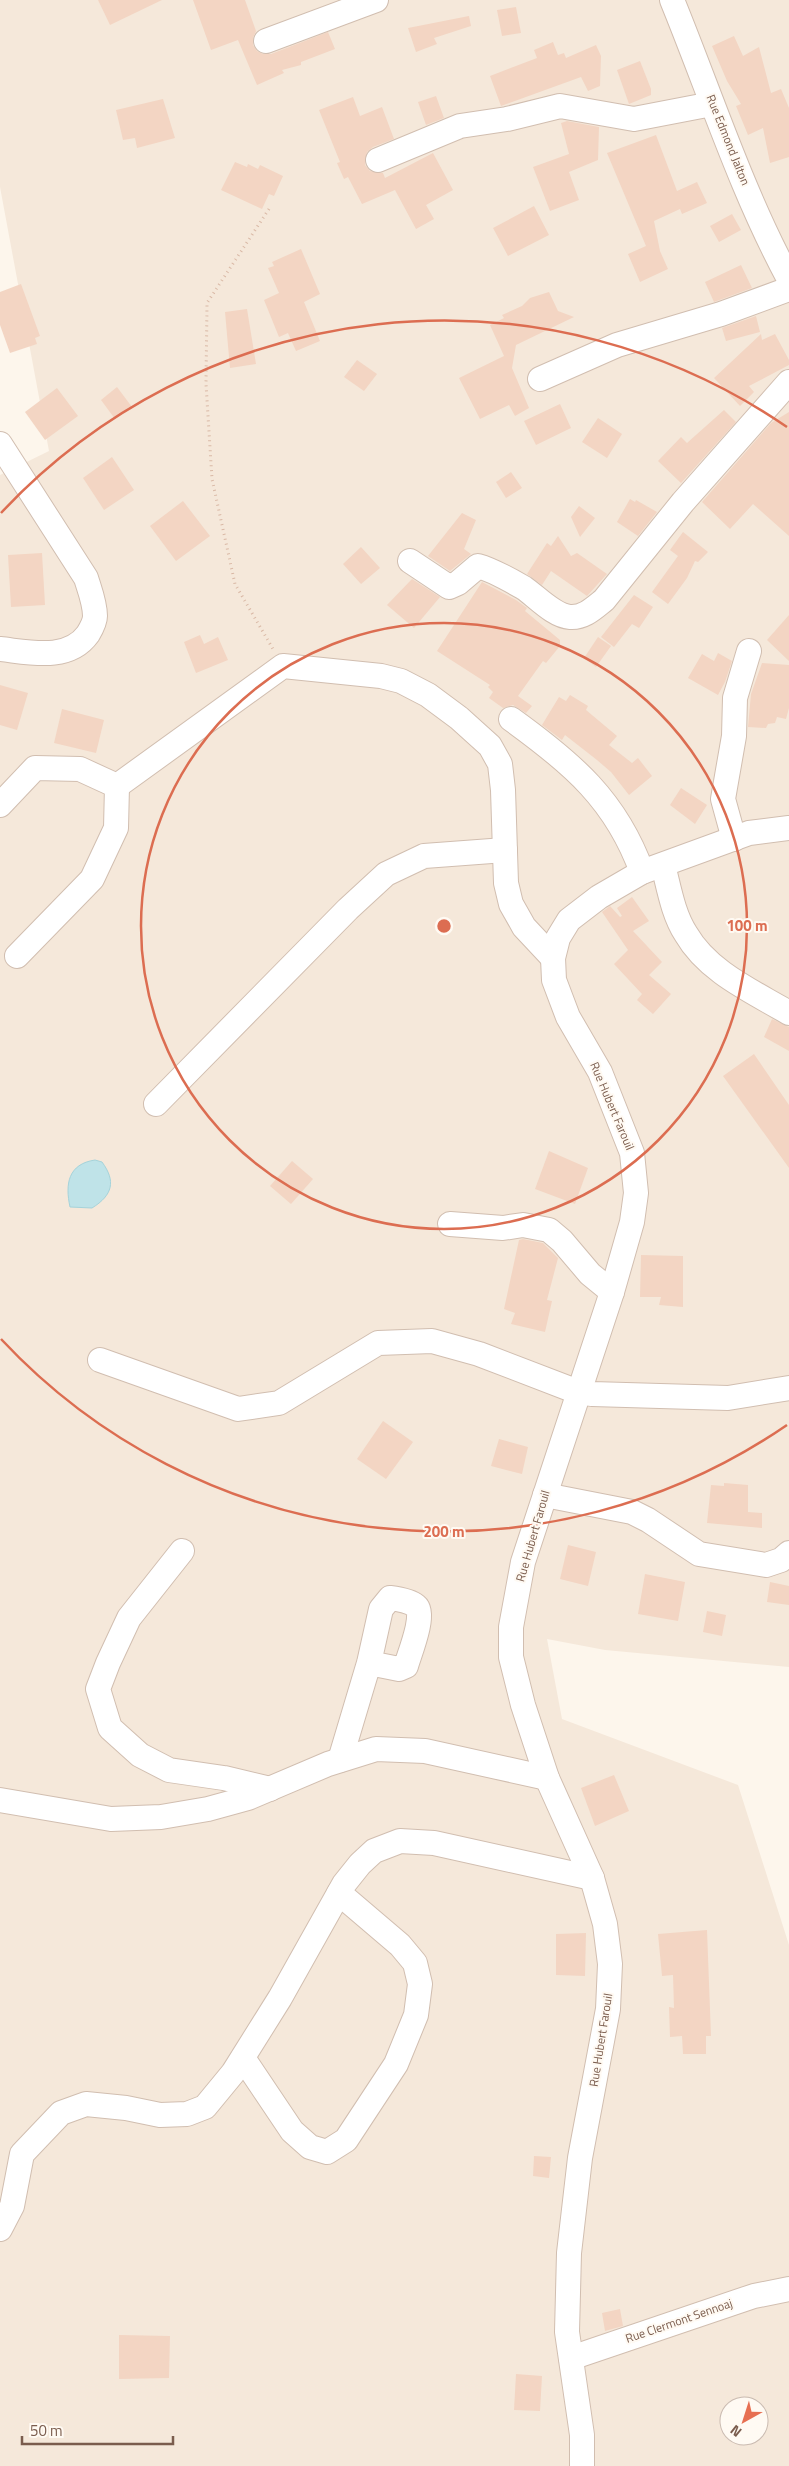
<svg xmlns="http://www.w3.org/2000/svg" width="789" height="2466" font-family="'Titillium Web',sans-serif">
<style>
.residential{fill:#f5e8da;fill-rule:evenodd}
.water{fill:#bfe3e8;stroke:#a5d3da}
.building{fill:#f3d5c3}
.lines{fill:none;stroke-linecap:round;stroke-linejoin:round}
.minor-casing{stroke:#d1beb0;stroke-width:26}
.path{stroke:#d9b8a5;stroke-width:3;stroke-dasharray:1 4;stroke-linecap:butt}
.minor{stroke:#fff;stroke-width:24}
.ring{fill:none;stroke:#dc6d51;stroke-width:2.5}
.labels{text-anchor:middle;stroke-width:4;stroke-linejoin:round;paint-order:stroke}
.street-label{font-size:12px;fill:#7a5c4d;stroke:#fffaf3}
.centre{fill:#dc6d51;stroke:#fffaf3;stroke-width:2.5}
.ring-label{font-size:15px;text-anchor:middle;font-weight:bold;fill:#dc6d51;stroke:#fffaf3;stroke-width:4;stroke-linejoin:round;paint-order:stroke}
</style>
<rect width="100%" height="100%" fill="#fdf6ec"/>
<path class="residential" d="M0 0H789V1667L605 1650 547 1639 562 1719 738 1785 789 1945V2466H0V475L49 451 0 187ZM729 2406H759V2436H729Z"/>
<path class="water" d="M95 1160 102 1162C116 1181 113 1195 92 1208L70 1207C65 1184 68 1164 95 1160Z"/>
<g class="building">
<path d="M98 0H162L110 25Z"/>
<path d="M193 0H245L256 31 253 38V45L257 51 263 54H271L328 32 335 49 301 62V65L282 70 284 73 257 85 238 40 211 50Z"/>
<path d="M516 7 521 33 502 36 497 10Z"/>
<path d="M469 16 471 26 434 38 437 44 416 52 408 28Z"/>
<path d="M734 36 743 56 759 47 771 93 781 89 789 108V157L770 163 763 128 748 135 736 106 741 104 727 81 712 46Z"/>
<path d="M553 42 558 55 564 53 566 58 596 45 601 56 600 86 588 91 581 77 501 106 490 76 537 58 534 50Z"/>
<path d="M640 61 651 89V95L629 104 617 70Z"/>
<path d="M436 96 444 118 426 125 418 102Z"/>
<path d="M353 97 360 116 382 107 394 139 373 147 367 152 365 165 370 171 383 173 385 178 433 153 453 190 426 205 434 219 416 229 395 190 362 204 348 177 344 179 337 163 340 162 319 110Z"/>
<path d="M163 99 175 138 137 148 135 138 123 140 116 110Z"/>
<path d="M567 121 599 127 598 160 569 172 579 200 550 211 533 167 569 154 561 123Z"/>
<path d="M656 135 677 191 697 182 707 203 682 214 680 209 654 221 660 251 668 269 640 282 628 254 646 246 607 153Z"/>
<path d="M235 162 247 167 248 164 258 169 260 165 283 176 274 196 269 194 262 209 221 190Z"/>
<path d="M534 206 549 235 508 256 493 228Z"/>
<path d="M732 214 741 230 719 242 710 226Z"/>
<path d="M301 249 320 294 304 302 320 341 296 351 288 333 279 337 264 300 279 293 268 268 274 266 272 262Z"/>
<path d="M741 265 752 288 714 302 705 282Z"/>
<path d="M21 284 40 336 35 338 37 344 10 353 0 325V292Z"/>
<path d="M549 292 558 311 574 317 516 345 512 368 529 408 515 416 509 405 480 419 459 378 504 356 490 325 504 318 502 315 522 306 530 298Z"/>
<path d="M247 309 256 364 230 368 225 312Z"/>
<path d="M756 316 760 332 726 341 722 328Z"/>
<path d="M761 334 762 340 775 334 789 360V365L749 386 754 392 740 406 714 378Z"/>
<path d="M357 360 377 374 364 391 344 377Z"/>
<path d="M117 387 132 407 115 419 101 400Z"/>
<path d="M57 388 78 416 45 440 25 412Z"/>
<path d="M560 404 571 428 536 445 524 421Z"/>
<path d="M724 410 736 422 681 483 658 461 681 437 687 443Z"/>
<path d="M789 412V536L753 504 730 529 702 502 771 423Z"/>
<path d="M598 418 622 434 607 458 582 442Z"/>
<path d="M112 457 134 490 104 510 83 478Z"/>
<path d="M511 472 522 488 506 498 496 482Z"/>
<path d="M630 499 635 502 636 500 657 512 638 536 617 522Z"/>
<path d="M183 501 210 536 176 561 150 526Z"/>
<path d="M579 506 595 518 580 537 571 517Z"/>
<path d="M462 513 476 520 464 549 471 554 450 571 428 556Z"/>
<path d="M683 532 708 552 698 562 695 561 687 578 668 604 652 592 678 556 670 550Z"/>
<path d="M558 536 571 556 577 553 607 574 587 596 551 571 542 585 527 574 547 543 551 546Z"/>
<path d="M361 547 380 568 361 584 343 564Z"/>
<path d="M42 553 45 605 11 607 8 555Z"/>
<path d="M412 579 440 597 414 628 387 605Z"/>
<path d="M482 582 516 600 527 608 525 611 560 640V646L546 663 543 661 518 696 532 706 526 713 513 705 503 708 489 698 493 692 488 687 490 685 437 651Z"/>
<path d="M634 595 653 607 639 628 632 624 614 647 601 637Z"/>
<path d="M789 615V661L767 640Z"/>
<path d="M200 635 204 644 218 637 228 660 196 673 184 642Z"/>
<path d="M598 637 611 646 596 667 584 658Z"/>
<path d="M718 653 732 661 725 682 718 695 688 678 702 654 714 661Z"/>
<path d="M762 663 789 665V708L786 719 777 717 775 723 768 724 766 728 748 727 751 694Z"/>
<path d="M0 685 28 693 17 730 0 725Z"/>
<path d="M570 695 588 706 586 710 617 736 609 745 632 763 638 758 652 776 629 795 611 772 597 760 565 735 562 740 542 725 559 697 566 701Z"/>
<path d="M62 709 104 720 96 753 54 743Z"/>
<path d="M681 788 707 805 695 824 670 805Z"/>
<path d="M632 897 649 921 633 931 662 962 649 975 671 994 653 1014 637 1000 642 994 614 964 628 950 602 912 610 906 620 917 622 916 617 908Z"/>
<path d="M772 1019 789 1027V1051L764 1037Z"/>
<path d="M754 1054 789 1105V1168L723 1076Z"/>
<path d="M549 1151 588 1168 575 1204 535 1189Z"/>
<path d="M292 1161 313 1179 291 1204 270 1186Z"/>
<path d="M523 1239 543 1243 558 1258 547 1300 552 1301 545 1332 511 1324 515 1313 504 1309 519 1240Z"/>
<path d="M641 1255 683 1256V1307L659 1305 661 1297H640Z"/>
<path d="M383 1421 413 1442 386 1479 357 1459Z"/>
<path d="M499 1439 528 1447 522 1474 491 1466Z"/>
<path d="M724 1483 748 1485V1512L762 1513V1528L707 1523 711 1485 724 1486Z"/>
<path d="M568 1545 596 1552 588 1586 560 1579Z"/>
<path d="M645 1574 685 1582 678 1621 638 1614Z"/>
<path d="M770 1582 789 1586V1605L767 1602Z"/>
<path d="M707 1611 726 1615 722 1636 703 1632Z"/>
<path d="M614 1775 629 1811 595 1826 581 1788Z"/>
<path d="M707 1930 711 2036H706V2054H683L682 2036 670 2037 669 2007 674 2008 673 1975 662 1976 658 1934Z"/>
<path d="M586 1933 585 1976 556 1975V1934Z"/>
<path d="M534 2156 551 2157 549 2178 533 2176Z"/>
<path d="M620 2309 623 2326 605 2331 602 2313Z"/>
<path d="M119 2335 170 2336 169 2378 119 2379Z"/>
<path d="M516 2374 542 2376 540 2411 514 2410Z"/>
</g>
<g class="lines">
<g class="minor-casing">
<g id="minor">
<path d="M672 0C710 93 741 190 789 279"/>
<path d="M266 41 376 0"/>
<path d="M378 160 460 126 507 119 560 106 634 119 712 104"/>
<path d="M540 379 617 345 721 314 789 289"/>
<path d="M0 444 86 578C90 591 95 603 95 616 95 622 91 629 88 634 68 662 29 652 0 649"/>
<path d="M410 561 449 587 458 583 478 566C493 570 510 580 524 588 537 597 554 616 570 617 584 618 594 608 604 600L683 502 789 382"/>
<path d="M511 719C572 763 616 800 642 872"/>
<path d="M117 786 283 666 381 676 401 681 428 695 459 718 490 746 500 764 503 790 506 883 511 904 524 927 553 958"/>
<path d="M0 805 35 768 80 769 117 786 116 828 92 879 17 956"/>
<path d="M734 839 723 799 734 736 735 698 749 651"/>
<path d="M663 865C669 888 673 914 686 934 708 972 752 991 789 1013"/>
<path d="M156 1104 348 909 386 874 424 856 505 850"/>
<path d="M450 1224 503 1228 523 1225 549 1230 562 1241 590 1274 612 1292"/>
<path d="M100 1360 238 1409 279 1403 378 1343 432 1341 479 1354 578 1392 592 1394 728 1398 789 1388"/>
<path d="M545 1495 632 1512 648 1520 699 1554 766 1565 781 1560 789 1553"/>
<path d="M182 1551 129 1618 108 1663 98 1689 110 1728 140 1755 169 1770 224 1778 270 1789"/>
<path d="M340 1760 369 1663 381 1609 390 1598C398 1599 410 1601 416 1606 426 1614 409 1655 406 1666L399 1669 369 1663"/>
<path d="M0 1800 111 1819 161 1817 208 1809 248 1798 328 1764 376 1749 425 1751 547 1778"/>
<path d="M243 2058 292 2131 310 2147 327 2152 346 2140 396 2064 416 2015 420 1984 415 1963 400 1945 339 1893"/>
<path d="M0 2229 12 2206 22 2154 61 2113 86 2104 126 2108 160 2115 187 2114 205 2107 233 2073 280 1998 344 1884 360 1864 374 1851 400 1841 434 1843 592 1878"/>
<path d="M571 2358 754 2296 789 2289"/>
<path d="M582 2466V2435L567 2332 569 2253 580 2158 608 2009 610 1964 605 1924 592 1878 547 1778 523 1705 511 1657V1627L523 1562 612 1292 632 1222 636 1193 632 1153 600 1072 568 1017 554 980 553 958 558 938 569 920 599 897 642 872 749 833 789 828"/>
</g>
</g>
<path class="path" d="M269 209 207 303 206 384 212 479 235 584 273 649"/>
<use href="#minor" class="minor"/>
</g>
<g class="ring">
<circle cx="444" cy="926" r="303"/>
<path d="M787 1425A606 606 0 0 1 1 1339M1 513A606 606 0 0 1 787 427"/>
</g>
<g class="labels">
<g class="street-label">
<text transform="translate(728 140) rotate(68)" y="4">Rue Edmond Jalton</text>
<text transform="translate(612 1106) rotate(67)" y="4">Rue Hubert Farouil</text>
<text transform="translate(533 1536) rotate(-74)" y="4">Rue Hubert Farouil</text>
<text transform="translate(601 2040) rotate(-81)" y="4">Rue Hubert Farouil</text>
<text transform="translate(679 2321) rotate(-19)" y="4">Rue Clermont Sennoaj</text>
</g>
</g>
<circle cx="444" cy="926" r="8" class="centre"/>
<g class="ring-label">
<text x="747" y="931">100 m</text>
<text x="444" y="1537">200 m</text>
</g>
<g transform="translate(744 2421) rotate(219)"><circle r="24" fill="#fffaf3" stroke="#cabbb1"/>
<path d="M0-4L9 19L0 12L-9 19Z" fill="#e76f51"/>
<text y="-8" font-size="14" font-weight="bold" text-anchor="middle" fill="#7a5c4d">N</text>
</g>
<path d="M22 2436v8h151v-8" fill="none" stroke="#7a5c4d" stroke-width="2.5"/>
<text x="30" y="2436" font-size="15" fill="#7a5c4d" stroke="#fffaf3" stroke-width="4" paint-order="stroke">50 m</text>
</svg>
